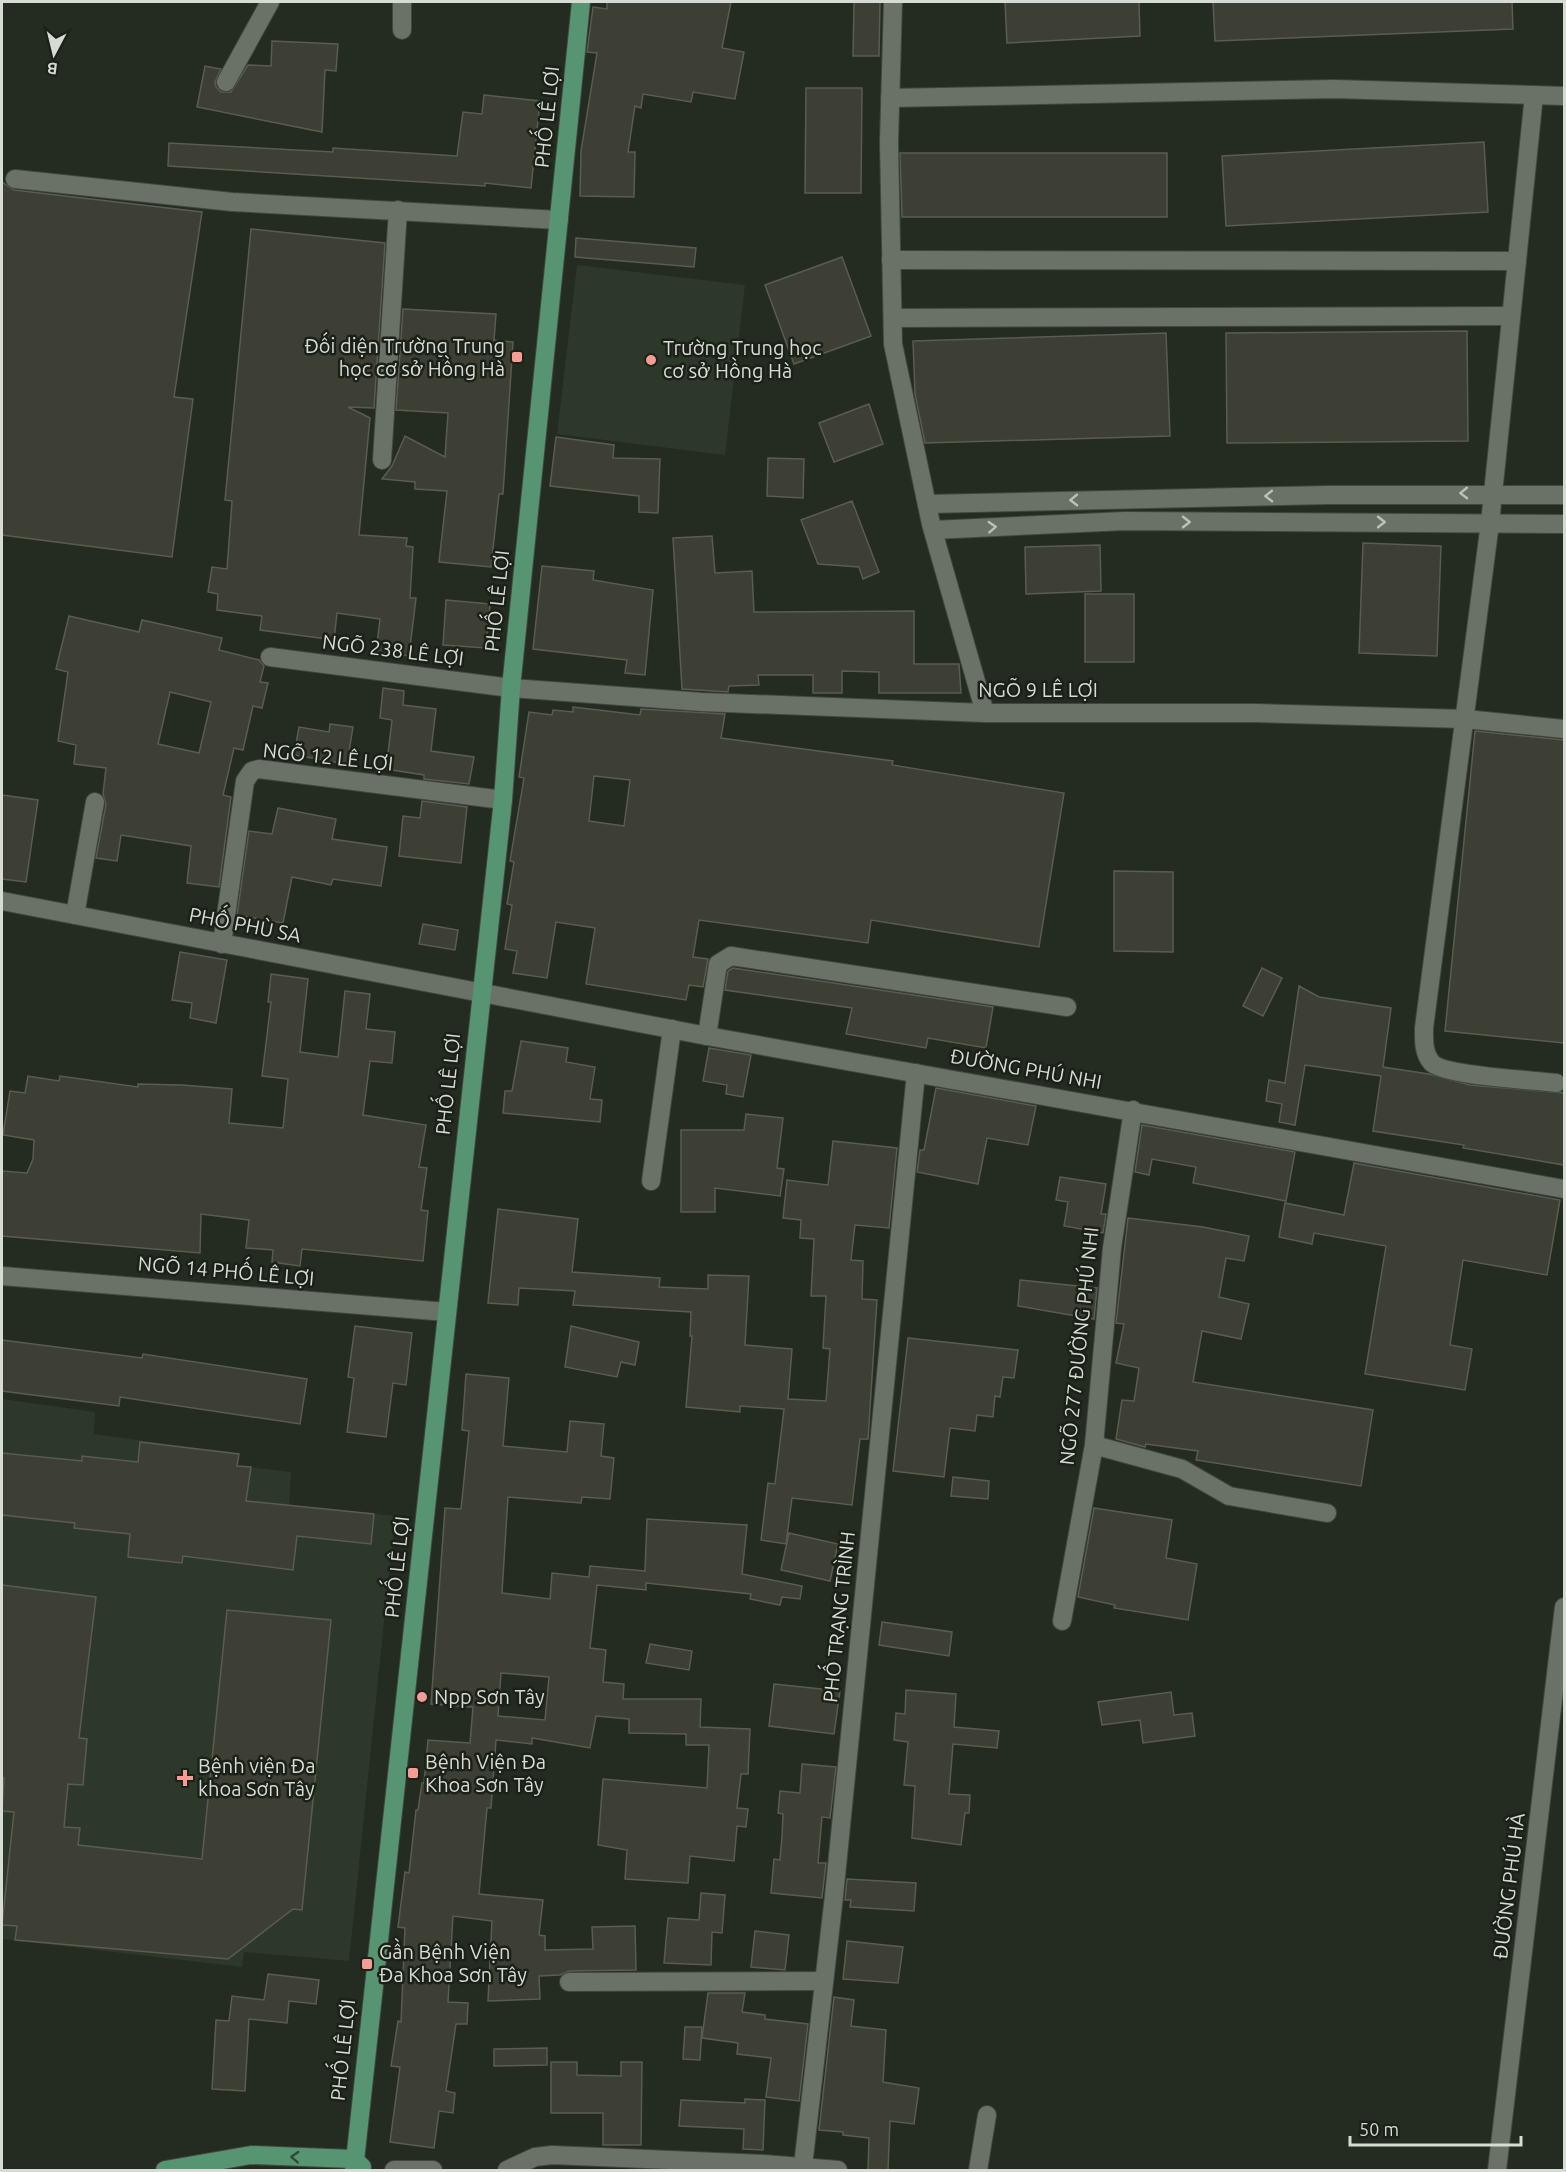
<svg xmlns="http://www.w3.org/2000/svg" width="1566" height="2172" font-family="Ubuntu,sans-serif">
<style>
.built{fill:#2e382a}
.building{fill:#3e3f34;stroke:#5a5c50;stroke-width:1.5;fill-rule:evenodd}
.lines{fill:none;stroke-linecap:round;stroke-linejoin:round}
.minor-casing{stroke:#41473f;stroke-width:20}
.major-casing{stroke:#41473f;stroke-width:20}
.minor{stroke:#6a7267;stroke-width:18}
.major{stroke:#579572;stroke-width:18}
.oneway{stroke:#bbc1b9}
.oneway2{stroke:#304a38}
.poi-dot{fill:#f59c94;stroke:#1b2118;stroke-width:2}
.labels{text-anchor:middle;stroke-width:5;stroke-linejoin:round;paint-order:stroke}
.street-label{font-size:20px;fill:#d6dbd4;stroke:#1b2118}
.poi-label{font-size:20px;fill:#d6dbd4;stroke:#1b2118;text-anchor:start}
</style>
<rect width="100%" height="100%" fill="#242b21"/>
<g class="built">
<path d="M577 265 745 285 725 455 557 434Z"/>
<path d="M2 1399 95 1412 94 1434 239 1454 238 1466 291 1472 289 1505 395 1516 349 1961 244 1952 242 1967 2 1939Z"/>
</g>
<g class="building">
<path d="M607 2H731L722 48 744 52 735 99 693 92 691 102 643 94 641 108 635 106 628 152H635L634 197 580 196 581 151 597 53 587 52 593 7 607 9Z"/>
<path d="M854 2H880L879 56H853Z"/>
<path d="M1005 2H1139L1140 36 1007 43Z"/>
<path d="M1213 2H1512L1513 29 1215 41Z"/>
<path d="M272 41 338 44 336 71 325 70 322 132 197 107 205 66 221 69 215 82 216 87 221 92H231L248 65 271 66Z"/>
<path d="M806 88H862L861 193H805Z"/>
<path d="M484 95 540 101 531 188 485 183V186L168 166 169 143 333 152V148L457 156 463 112 482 114Z"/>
<path d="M1484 142 1488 212 1226 226 1222 156Z"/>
<path d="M900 153H1167V217H902Z"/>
<path d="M2 182 14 190 202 212 174 397 193 399 172 557 2 535Z"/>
<path d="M251 229 385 243 374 408 348 407 370 418 359 535 407 538 406 546 413 547 410 598H416L409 656 376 652 380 619 337 613 334 640 260 630 262 616 217 610 218 594 208 592 212 567 227 569 232 501 225 500Z"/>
<path d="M576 238 696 248 694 267 575 257Z"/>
<path d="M842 257 871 336 794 364 765 285Z"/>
<path d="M403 309 496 314 494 340 513 342 503 494H499L491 567 439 562 447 491 415 489V482L382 479 392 466 405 436 445 457 448 413 396 410Z"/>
<path d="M1467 331 1468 441 1227 443 1226 333Z"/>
<path d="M1166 333 1170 436 925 443 915 394 913 341Z"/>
<path d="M869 404 883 444 834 462 819 423Z"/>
<path d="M556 437 614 445 613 458 660 459 658 513 639 512V496L550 486Z"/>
<path d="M768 458 804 459 803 498 767 496Z"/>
<path d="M852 501 879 572 863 579 859 567 818 564 801 520Z"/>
<path d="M712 536 715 573 752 571 754 612 914 611V664H959L961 693H879V672L842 671V693H813V675H758L759 685 729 686 728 692 682 689 673 538Z"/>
<path d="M1363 543 1441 546 1437 656 1359 653Z"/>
<path d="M1100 545 1101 591 1026 594 1025 547Z"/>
<path d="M542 566 594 571 593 580 653 590 645 675 625 673 627 660 533 649Z"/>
<rect x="1085" y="594" width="49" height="68"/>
<path d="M446 600 490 604 486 648 443 645Z"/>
<path d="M69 616 139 632 142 620 222 638 219 650 259 660 264 666 260 682 268 683 262 708 253 706 243 750 234 748 223 795 231 797 219 887 187 883 191 846 121 835 117 861 96 858 106 804 103 794 106 768 74 764 76 745 58 741 68 672 56 669ZM170 692 211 702 199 753 158 744Z"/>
<path d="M383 688 404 691 403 705 436 709 431 751 474 757 469 784 424 779V775L386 769 392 720 380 718Z"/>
<path d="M573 707 640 715 641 709 725 714 721 738 893 761 892 765 1064 793 1039 947 871 920 868 943 699 920 693 957 708 959 703 987 689 985 686 1000 586 984 595 928 556 922 547 978 513 973 517 951 505 949 512 905 507 904 514 862 510 861 524 778 519 777 529 712 552 715 553 710 573 712ZM594 776 630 780 624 826 589 821Z"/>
<path d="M330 724 353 727 347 764 294 755 299 727 329 732Z"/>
<path d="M1475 731 1564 740V1043L1445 1031Z"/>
<path d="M2 795 38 800 26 882 2 879Z"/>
<path d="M422 801 467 807 461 863 399 856 403 816 420 818Z"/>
<path d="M278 808 336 819 332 839 387 847 381 886 333 879 331 885 292 877 283 923 237 915 249 831 272 834Z"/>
<path d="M1114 871 1173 872V952L1114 951Z"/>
<path d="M423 924 458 930 455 950 419 944Z"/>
<path d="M180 952 227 960 216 1023 190 1018 192 1003 172 1000Z"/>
<path d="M733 968 993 1007 986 1048 928 1038 926 1048 846 1034 852 1008 725 990 728 971Z"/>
<path d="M1262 968 1282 978 1263 1016 1243 1006Z"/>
<path d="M271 974 308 979 300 1052 338 1057 345 991 370 994 366 1029 395 1032 392 1063 370 1061 363 1115 426 1125 419 1167 427 1168 421 1210 428 1211 423 1261 302 1249 300 1266 272 1262 273 1250 246 1248 249 1220 201 1214 200 1253 2 1236V1171L27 1173 33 1159 34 1140 3 1135 10 1091 25 1093 28 1076 59 1081 60 1076 138 1087V1084L182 1085 232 1089 229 1123 283 1128 288 1079 262 1076 271 1002H268Z"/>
<path d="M1299 986 1319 997 1391 1008 1383 1067 1429 1074 1470 1085 1564 1093V1165L1463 1148 1464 1145 1373 1131 1381 1076 1305 1065 1295 1125 1279 1122 1282 1104 1266 1101 1269 1080 1285 1083Z"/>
<path d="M521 1041 568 1048 566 1062 595 1067 590 1099 602 1100 600 1122 503 1113 505 1091H512Z"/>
<path d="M709 1048 751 1055 743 1097 726 1094 727 1085 703 1081Z"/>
<path d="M936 1088 1036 1106 1028 1145 987 1138 978 1184 917 1172 920 1150H924Z"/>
<path d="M746 1114 783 1118 777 1168 784 1169 780 1196 715 1188V1212H681V1130H744Z"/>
<path d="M1142 1125 1295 1152 1286 1201 1193 1183 1196 1167 1152 1159 1149 1175 1135 1172Z"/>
<path d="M833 1141 897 1148 889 1228 855 1225 851 1260 863 1261 862 1299 877 1300 868 1439H860L852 1505 792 1498 786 1544 761 1540 768 1483 775 1484 784 1409 740 1406V1412L686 1407 692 1336H690L691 1312 573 1305 575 1291 519 1288 518 1305 488 1303 498 1209 578 1219 572 1272 660 1278 659 1287 708 1289V1275L749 1276 745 1345 792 1349 788 1399 826 1401 830 1349 823 1348 826 1296H811L814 1239 800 1238 801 1220 783 1218 787 1180 828 1185Z"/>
<path d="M1354 1163 1560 1200 1547 1275 1463 1260 1450 1345 1472 1349 1465 1390 1365 1374 1386 1246 1314 1233 1312 1244 1279 1237 1285 1203 1344 1215Z"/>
<path d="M1060 1177 1106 1184 1101 1214H1106L1103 1233 1064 1226 1068 1202 1056 1200Z"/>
<path d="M1128 1218 1203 1227 1249 1236 1244 1261 1226 1258 1219 1297 1249 1304 1241 1339 1202 1331 1193 1382 1373 1410 1361 1486 1196 1460 1198 1451 1146 1444 1145 1447 1116 1439 1122 1400 1134 1401 1139 1368 1116 1363 1124 1324 1116 1323Z"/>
<path d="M1020 1280 1097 1288 1094 1319 1018 1306Z"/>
<path d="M355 1326 412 1333 406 1385 393 1383 386 1437 347 1432 354 1378 348 1377Z"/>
<path d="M571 1326 639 1342 635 1365 621 1362 617 1377 565 1367Z"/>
<path d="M908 1338 1018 1350 1014 1378 1003 1377 1000 1397 995 1396 993 1417 977 1415 975 1431 950 1428 944 1477 893 1471Z"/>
<path d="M2 1340 142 1358 143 1354 307 1379 300 1424 120 1397 119 1406 2 1391Z"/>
<path d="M466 1374 509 1378 503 1446 567 1452 570 1421 604 1424 601 1456 614 1458 610 1499 582 1497 581 1503 508 1497 502 1593 550 1599 552 1573 589 1577 590 1566 645 1571 647 1519 747 1525 742 1574 802 1586 800 1599 782 1597 780 1605 750 1599 751 1594 646 1583V1590L597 1585 590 1648 606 1650 603 1682 624 1684 623 1699H701L700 1727 750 1729 748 1774H741L737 1808 748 1809 746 1827 737 1826 734 1861 690 1856 688 1883 625 1879 627 1850 598 1845 603 1779 707 1788 709 1745H686V1734L629 1733V1719L596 1716 590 1748 532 1738V1744L496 1740 491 1808H487L479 1894 543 1900 539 1935 545 1936V1950L593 1949 592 1927 635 1926 636 1970 569 1971 560 1975 539 1976 540 1999 488 2001 492 1921 453 1916 448 2002 468 2003 467 2024H456L446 2091 455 2093 453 2113 439 2111 434 2148 390 2142 400 2067 391 2066 398 2021 401 2022 405 1928 398 1927 405 1872 409 1873 416 1810H418L422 1783H424L428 1740 470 1743 473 1707 431 1704 445 1508 461 1509 469 1431 462 1430ZM501 1673 549 1677 545 1720 498 1716Z"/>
<path d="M140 1442 239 1454 237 1466 251 1467 246 1501 374 1514 371 1544 297 1536 293 1570 183 1556 182 1563 128 1557 130 1534 74 1528 75 1523 2 1515V1453L82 1461V1456L138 1462Z"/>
<path d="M953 1477 989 1481 988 1499 951 1496Z"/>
<path d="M1094 1508 1172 1520 1166 1558 1197 1564 1188 1620 1114 1608 1115 1605 1078 1597Z"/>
<path d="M789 1533 838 1544 830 1581 781 1570Z"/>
<path d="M2 1585 96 1597 79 1738 87 1739 83 1785 68 1784 64 1827 80 1828 78 1845 202 1859 227 1610 331 1620 302 1910 293 1909 228 1959 15 1940 17 1926 2 1925 14 1812 2 1811 4 1778H2Z"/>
<path d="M882 1622 952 1632 949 1656 879 1645Z"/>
<path d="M650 1644 692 1651 689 1670 646 1663Z"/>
<path d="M774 1684 840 1691 834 1734 769 1726Z"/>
<path d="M906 1690 956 1694 954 1727 999 1731 997 1748 953 1744 949 1794 970 1795 969 1813H965L961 1845 912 1838 915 1786 904 1785 908 1742 894 1740 896 1713 905 1714Z"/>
<path d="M1171 1692 1174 1715 1192 1713 1195 1736 1143 1743 1140 1720 1102 1725 1098 1702Z"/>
<path d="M802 1764 836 1767 830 1818 822 1817 818 1863H826L822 1898 771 1893 774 1859 780 1860 782 1836 783 1814 778 1813 780 1791 800 1793Z"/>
<path d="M847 1879 916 1883 914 1911 850 1907 851 1900H845Z"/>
<path d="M701 1893 725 1895 722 1933 712 1932 711 1965 664 1963 668 1918 699 1920Z"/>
<path d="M755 1931 789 1935 785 1970 751 1967Z"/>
<path d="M847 1941 903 1947 898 1983 843 1979Z"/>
<path d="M268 1974 319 1980 316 2004 289 2001 287 2023 249 2019 245 2091 212 2089 216 2020 229 2021 232 1996 264 2000Z"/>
<path d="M708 1993H745L742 2012 765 2015V2019L808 2024 799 2101 766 2097 771 2058 737 2054 738 2043 702 2038Z"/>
<path d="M834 1997 854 2000 851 2026 886 2030 883 2082 919 2088 914 2124 890 2121 888 2170H868L869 2138 843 2135V2132L819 2130Z"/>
<path d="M685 2027H702L700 2060 683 2059Z"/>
<path d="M547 2048V2065L494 2066V2049Z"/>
<path d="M551 2062H577V2075L621 2076V2062H642L641 2145H603V2113H551Z"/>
<path d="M745 2099 765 2100 763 2150 743 2149 744 2129 679 2126 681 2100 745 2103Z"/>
</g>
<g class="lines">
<g class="minor-casing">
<g id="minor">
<path d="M893 2 889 142 893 344 931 524 985 713"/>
<path d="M402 30V2"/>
<path d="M226 82 270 2"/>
<path d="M1534 95 1490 523 1424 1028C1424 1040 1423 1053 1432 1063 1445 1076 1534 1080 1556 1083"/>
<path d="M890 98 1334 89 1564 96"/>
<path d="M15 179 232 202 559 220"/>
<path d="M891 260 1517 261"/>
<path d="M893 318 1511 316"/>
<path d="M382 460 398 210"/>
<path d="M927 504 1328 495H1564"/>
<path d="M933 530 1125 521 1564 524"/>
<path d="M270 657 511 688 702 702 985 713H1255L1465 719 1564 729"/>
<path d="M2 901 707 1036 1564 1189"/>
<path d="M75 915 95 802"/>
<path d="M222 944 245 781 252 771 259 769 503 800"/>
<path d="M707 1036 718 964 731 956 1067 1007"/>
<path d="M651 1181 672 1029"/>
<path d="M2 1276 447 1312"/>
<path d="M1094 1445 1182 1469 1229 1496 1327 1513"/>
<path d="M1062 1621 1094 1445 1112 1248 1133 1110"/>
<path d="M569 1982 823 1981"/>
<path d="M803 2166 834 1896 916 1073"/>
<path d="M394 2170H433"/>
<path d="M507 2170 535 2157 552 2155 764 2164 838 2170"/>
<path d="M978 2170 987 2115"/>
<path d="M1497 2170 1564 1607"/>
</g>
</g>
<g class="major-casing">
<g id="major">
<path d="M165 2170 251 2155 353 2159 362 2167"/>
<path d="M354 2170 503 800 511 688 581 2"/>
</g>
</g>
<use href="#minor" class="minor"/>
<use href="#major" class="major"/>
</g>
<defs><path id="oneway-chevron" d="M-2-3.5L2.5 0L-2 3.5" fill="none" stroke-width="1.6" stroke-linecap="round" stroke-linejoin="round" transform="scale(1.5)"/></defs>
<g class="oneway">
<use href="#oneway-chevron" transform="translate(1464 493) rotate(179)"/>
<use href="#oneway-chevron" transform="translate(1269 496) rotate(179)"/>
<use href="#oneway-chevron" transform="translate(1074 500) rotate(179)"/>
<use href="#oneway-chevron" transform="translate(1186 522)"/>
<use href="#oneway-chevron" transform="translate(1381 522)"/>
<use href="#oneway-chevron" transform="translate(992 527) rotate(-3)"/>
</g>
<use class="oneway2" href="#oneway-chevron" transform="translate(295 2157) rotate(-177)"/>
<g class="poi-dot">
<rect x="511" y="351" width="12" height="12" rx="3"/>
<circle cx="651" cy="360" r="6"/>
<circle cx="422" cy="1697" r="6"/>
<rect x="407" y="1767" width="12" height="12" rx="3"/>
<path d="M182 1769h6v6h6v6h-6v6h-6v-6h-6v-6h6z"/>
<rect x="361" y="1958" width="12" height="12" rx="3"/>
</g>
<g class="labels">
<g class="street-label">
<text transform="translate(547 117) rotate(-84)" y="7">PHỐ LÊ LỢI</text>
<text transform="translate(497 601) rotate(-84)" y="7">PHỐ LÊ LỢI</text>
<text transform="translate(393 650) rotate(7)" y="7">NGÕ 238 LÊ LỢI</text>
<text x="1038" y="697">NGÕ 9 LÊ LỢI</text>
<text transform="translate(328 757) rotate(6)" y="7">NGÕ 12 LÊ LỢI</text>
<text transform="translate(245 925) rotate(11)" y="7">PHỐ PHÙ SA</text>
<text transform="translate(1026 1069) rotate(10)" y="7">ĐƯỜNG PHÚ NHI</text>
<text transform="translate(448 1084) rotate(-84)" y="7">PHỐ LÊ LỢI</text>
<text transform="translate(226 1271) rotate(5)" y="7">NGÕ 14 PHỐ LÊ LỢI</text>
<text transform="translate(1079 1346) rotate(-84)" y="7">NGÕ 277 ĐƯỜNG PHÚ NHI</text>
<text transform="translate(397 1567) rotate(-84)" y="7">PHỐ LÊ LỢI</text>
<text transform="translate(839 1617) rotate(-84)" y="7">PHỐ TRẠNG TRÌNH</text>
<text transform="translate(1509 1886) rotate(-83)" y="7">ĐƯỜNG PHÚ HÀ</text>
<text transform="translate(343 2050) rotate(-84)" y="7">PHỐ LÊ LỢI</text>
</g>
<g class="poi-label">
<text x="505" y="353" text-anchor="end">Đối diện Trường Trung<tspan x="505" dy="23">học cơ sở Hồng Hà</tspan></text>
<text x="663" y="355">Trường Trung học<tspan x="663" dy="23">cơ sở Hồng Hà</tspan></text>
<text x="434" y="1704">Npp Sơn Tây</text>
<text x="425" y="1769">Bệnh Viện Đa<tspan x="425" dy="23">Khoa Sơn Tây</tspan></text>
<text x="198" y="1773">Bệnh viện Đa<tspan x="198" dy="23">khoa Sơn Tây</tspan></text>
<text x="379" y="1959">Gần Bệnh Viện<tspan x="379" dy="23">Đa Khoa Sơn Tây</tspan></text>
</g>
</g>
<rect width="1566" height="2172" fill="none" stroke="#d6dbd4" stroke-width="6"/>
<g transform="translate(54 54) rotate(187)" stroke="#1b2118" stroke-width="4.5" paint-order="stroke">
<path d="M0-4.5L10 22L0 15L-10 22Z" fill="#d6dbd4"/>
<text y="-9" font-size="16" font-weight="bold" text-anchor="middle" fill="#d6dbd4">B</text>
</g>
<path d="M1350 2136v9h171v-9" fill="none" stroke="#d6dbd4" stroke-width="3"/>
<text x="1359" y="2136" font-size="18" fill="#d6dbd4" stroke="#1b2118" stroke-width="4.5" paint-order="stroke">50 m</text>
</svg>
